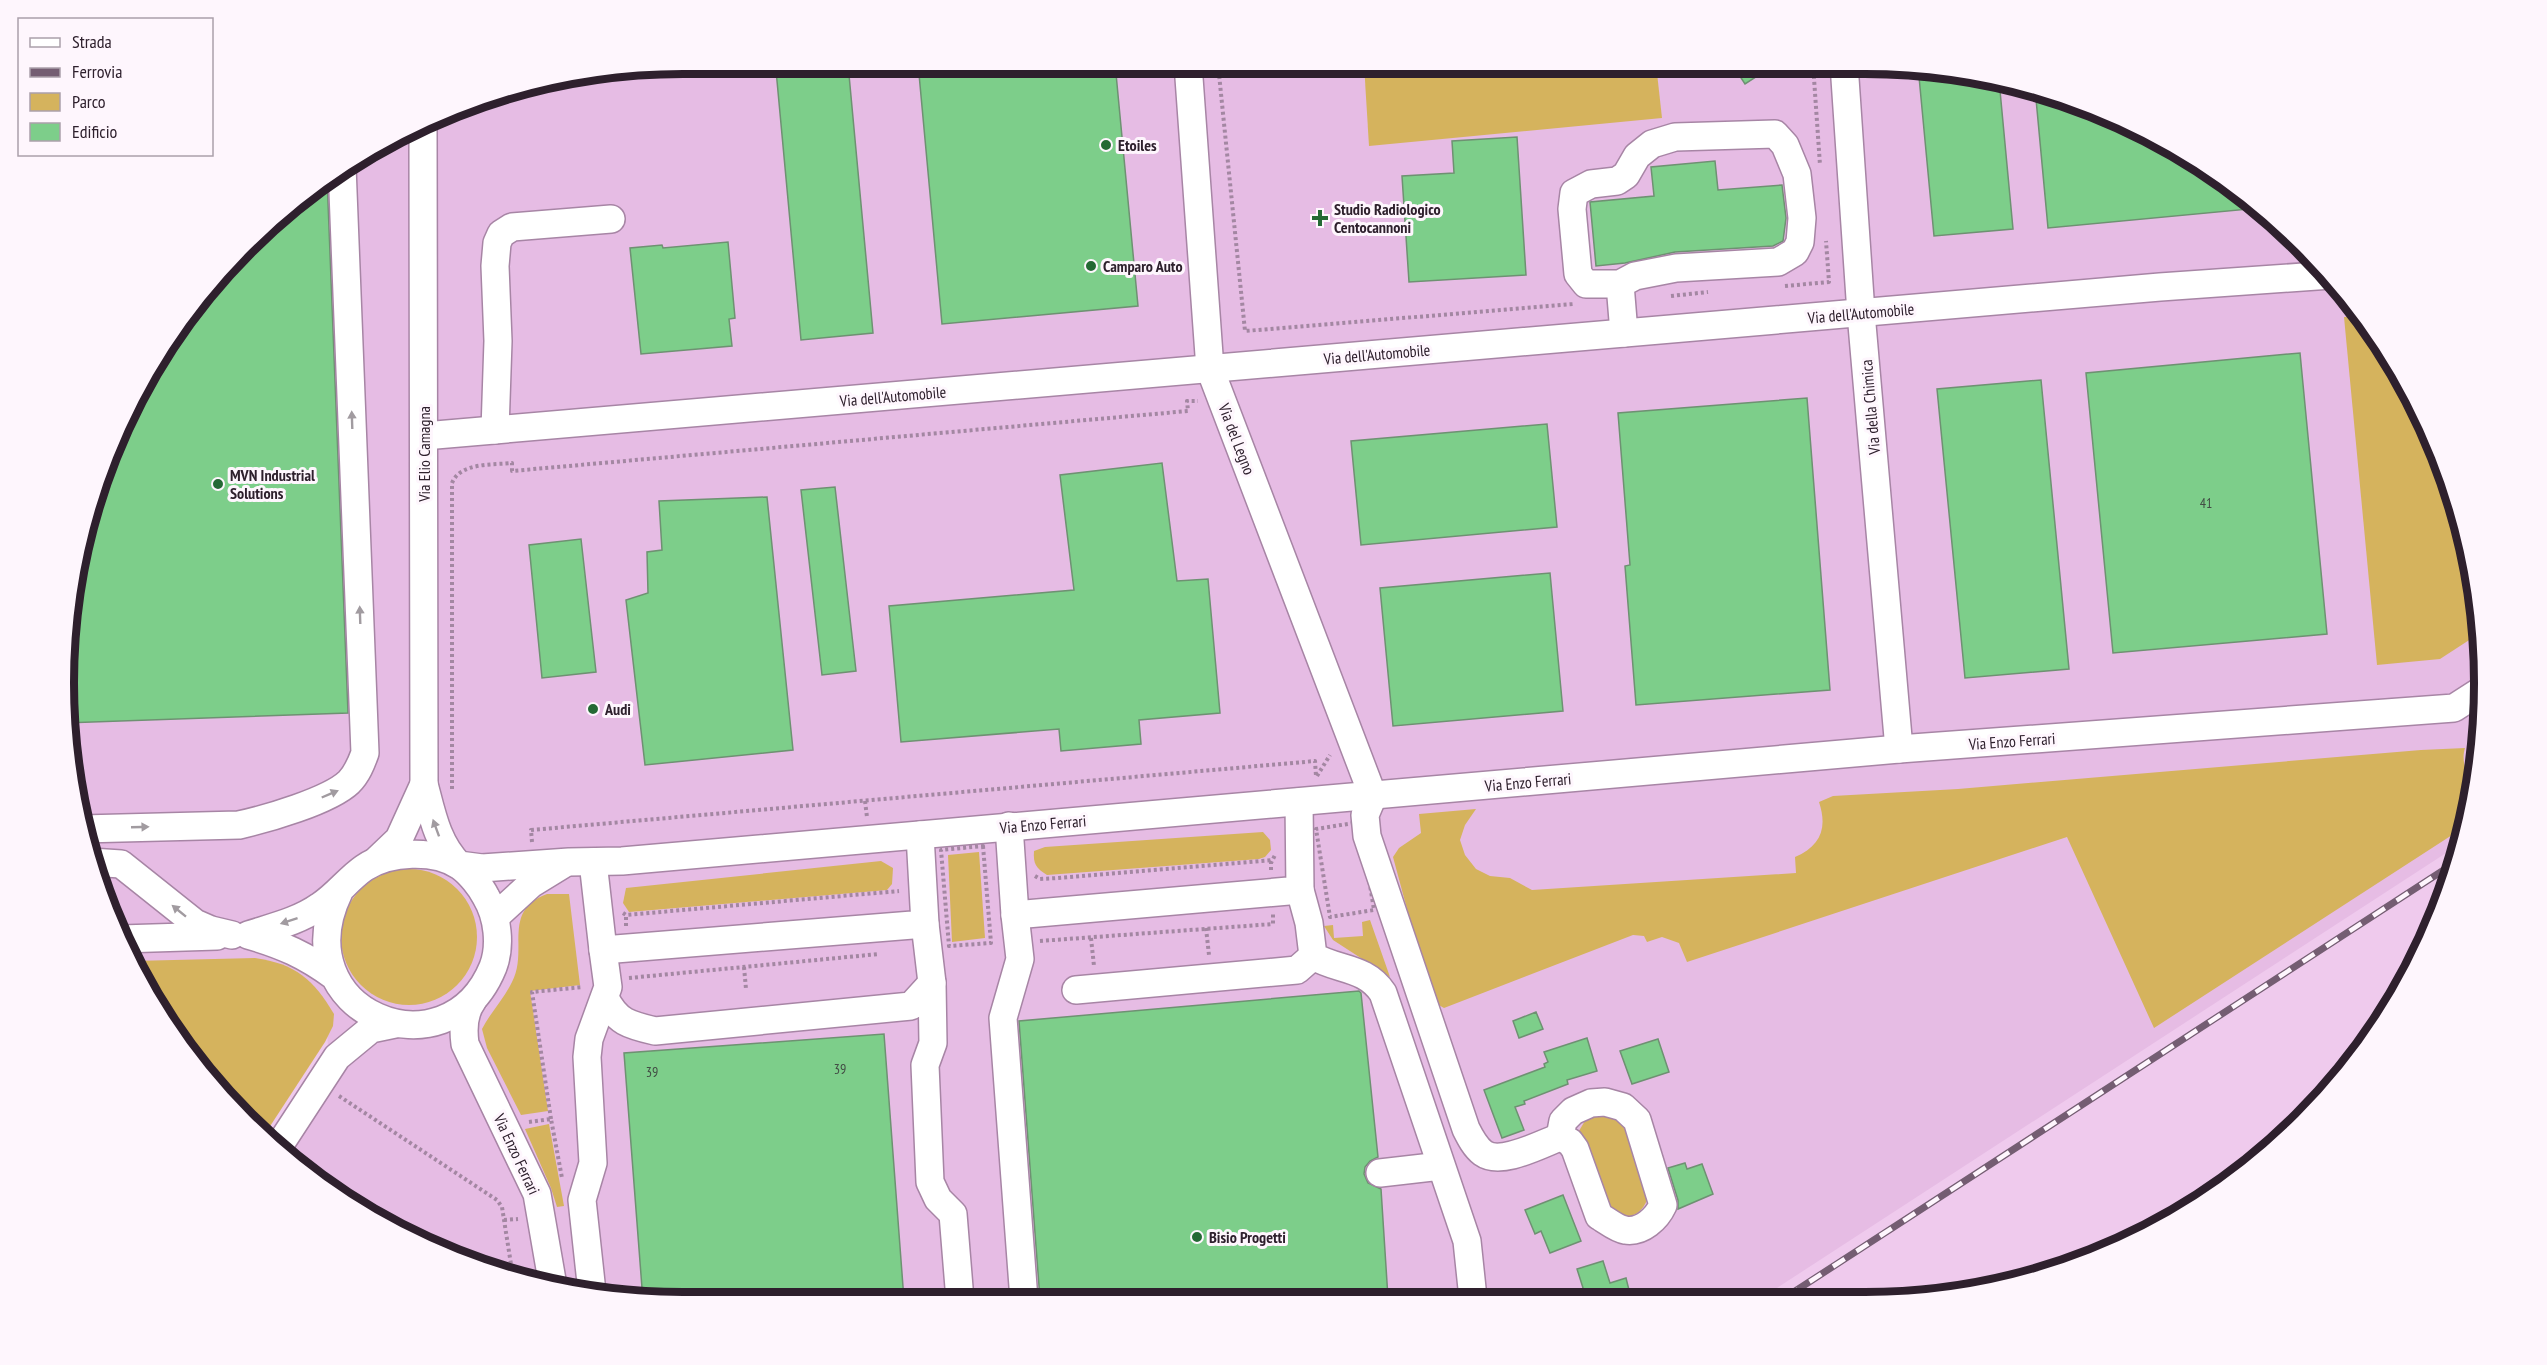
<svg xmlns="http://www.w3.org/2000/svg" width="2547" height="1365" font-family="'PT Sans Narrow',sans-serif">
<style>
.built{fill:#e6bce4}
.green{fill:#d5b35d}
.building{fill:#7dce8a;stroke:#6e9172;stroke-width:1.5}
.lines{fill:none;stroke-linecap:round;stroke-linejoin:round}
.minor-casing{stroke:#a785a5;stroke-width:30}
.path{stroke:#a387a2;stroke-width:4;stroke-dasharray:3 3;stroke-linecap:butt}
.minor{stroke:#fff;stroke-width:27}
.rail-casing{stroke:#745d72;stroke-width:7}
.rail{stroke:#fef6fd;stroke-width:4.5;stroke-dasharray:14;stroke-linecap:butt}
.oneway{fill:#a19ba0}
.poi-dot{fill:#246934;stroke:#fef6fd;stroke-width:2}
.labels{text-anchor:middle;stroke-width:6;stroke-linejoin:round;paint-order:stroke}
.number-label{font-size:14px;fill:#424c44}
.poi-label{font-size:16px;font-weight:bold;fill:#2e202d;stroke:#fef6fd;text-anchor:start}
.street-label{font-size:16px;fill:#2e202d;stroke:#fef6fd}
.rim{fill:none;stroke:#2e202d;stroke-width:8}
</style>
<rect width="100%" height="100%" fill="#efcaed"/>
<path class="built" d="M683 63 1905 64 2025 84 2139 127 2242 191 2330 274 2401 373 2451 484 2479 602 2483 723 2463 842 1763 1297 642 1301 523 1281 408 1238 306 1174 285 1156 330 1085 327 1030 138 972 110 920 84 843 64 723V642L84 523 110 445 167 339 217 274 305 191 373 146 483 96 562 75Z"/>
<g class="green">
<path d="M1364 64H1656L1662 118 1369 146Z"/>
<path d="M2360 316 2401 373 2451 484 2479 602 2480 633 2440 659 2377 665 2344 317Z"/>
<path d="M2465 748C2461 760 2466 774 2473 784L2466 826 2154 1028 2067 837 1687 962 1679 943 1662 937 1647 942 1644 936 1633 935 1444 1008 1437 1004 1427 983 1393 857 1399 848 1421 833 1419 814 1476 809 1465 825 1460 840 1465 855 1476 869 1490 876 1510 878 1532 890 1796 873 1795 857C1820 846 1828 829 1819 802L1833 796 1958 789 2421 750Z"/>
<path d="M1263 832 1270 840 1271 850 1265 857 1259 859 1047 875C1036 868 1033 864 1034 851L1045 847Z"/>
<path d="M979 852 985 938 952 942 948 855Z"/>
<path d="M881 861 893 868 892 884 887 890 629 912 623 903 626 888Z"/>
<circle cx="409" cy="937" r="68"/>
<path d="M547 894H569L580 985 530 991 548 1111 521 1115 487 1048 482 1029C490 1013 504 999 512 982 529 950 501 911 547 894Z"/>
<path d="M1370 920 1390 977 1333 940 1324 926 1333 925 1334 938 1363 936 1362 922Z"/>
<path d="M255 958C296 964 313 979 334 1014L333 1026 325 1042 263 1137 244 1120 167 1026 133 961Z"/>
<path d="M1599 1110 1621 1114 1649 1193C1645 1213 1631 1220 1612 1217L1576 1136 1586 1119Z"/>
<path d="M549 1124 564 1206 557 1207 551 1188 525 1129Z"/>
</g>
<g class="building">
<path d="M918 63H1115L1138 306 942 324Z"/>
<path d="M848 64 873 333 801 340 776 70Z"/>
<path d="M1732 64H1776L1745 84Z"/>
<path d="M1918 66 1999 80 2013 229 1934 236Z"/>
<path d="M2035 88 2139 127 2242 191 2260 208 2048 228Z"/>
<path d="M1517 137 1526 275 1409 282 1402 176 1454 173 1452 141Z"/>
<path d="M1715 161 1718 190 1782 185 1786 218 1783 241 1773 246 1675 252 1625 263 1596 266 1590 202 1654 196 1651 167Z"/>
<path d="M327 177 348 713 64 723V642L79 553 84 522 110 445 167 339 217 274 305 191Z"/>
<path d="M728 242 735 318 729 319 732 346 641 354 630 248 662 245 663 248Z"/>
<path d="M2300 353 2327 634 2113 653 2086 373Z"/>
<path d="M2041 380 2069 669 1965 678 1937 389Z"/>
<path d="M1807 398 1830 690 1636 705 1625 566 1630 565 1618 413Z"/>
<path d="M1547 424 1557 527 1361 545 1351 441Z"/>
<path d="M1162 463 1177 581 1208 579 1220 713 1139 720 1141 744 1061 751 1059 729 901 742 889 606 1074 590 1060 475Z"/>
<path d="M835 487 856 671 822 675 801 490Z"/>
<path d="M767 497 793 750 645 765 626 600 648 593 647 552 662 550 659 501Z"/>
<path d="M581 539 596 672 542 678 529 545Z"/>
<path d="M1550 573 1563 711 1393 726 1380 588Z"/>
<path d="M1359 991 1361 993 1378 1157 1370 1161 1365 1167 1364 1174 1368 1183 1381 1189 1388 1298 1040 1299 1019 1021Z"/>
<path d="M1536 1012 1543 1029 1519 1038 1513 1021Z"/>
<path d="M884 1034 904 1300 643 1301 624 1053Z"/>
<path d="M1587 1038 1597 1071 1567 1080 1568 1084 1524 1101 1525 1104 1515 1107 1524 1130 1502 1138 1484 1090 1545 1067 1544 1064 1548 1062 1544 1052Z"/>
<path d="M1658 1039 1669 1072 1632 1084 1620 1051Z"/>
<path d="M1685 1163 1687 1169 1702 1164 1713 1194 1678 1209V1200L1668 1168Z"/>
<path d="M1563 1195 1581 1241 1550 1253 1541 1231 1535 1234 1525 1210Z"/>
<path d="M1603 1261 1610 1283 1626 1278 1631 1298H1576L1575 1293 1584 1291 1577 1269Z"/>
</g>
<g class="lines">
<g class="minor-casing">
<g id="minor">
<path d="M1188 64 1210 369 1373 796 1365 815 1367 836 1466 1129C1470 1137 1475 1147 1483 1153 1501 1166 1541 1144 1560 1137L1563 1121 1573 1111 1591 1103 1605 1102 1623 1107 1637 1120 1663 1205C1657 1218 1642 1233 1625 1230 1617 1229 1606 1220 1599 1216L1575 1149 1570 1142 1560 1137"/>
<path d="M1844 64 1861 313 1899 749"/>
<path d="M423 123 424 784C432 814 437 843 459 865L482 868 569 862 622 861 1899 749 2454 708 2482 690"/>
<path d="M1620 284 1635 276 1676 268 1778 262 1795 252 1800 242 1802 218 1797 174 1785 145 1775 134 1675 137 1652 144 1637 156 1626 175 1617 181 1591 184 1574 193 1572 209 1578 274 1586 284H1620L1624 333"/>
<path d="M495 430 498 341 495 266 497 243 501 234 512 227 611 219"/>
<path d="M424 436 2160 287 2331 275"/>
<path d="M1009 826 1015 915 1300 890 1299 802"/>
<path d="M82 829 239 825C266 819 329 801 349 782 357 774 361 764 365 753L342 166"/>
<path d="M378 859 399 839 424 784"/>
<path d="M91 862 121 864 195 923 211 930 232 935"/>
<path d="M593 862 603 950 925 924 920 835"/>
<path d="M1300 890 1309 923 1313 956C1338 971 1365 966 1383 993L1467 1241 1473 1298"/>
<path d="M1015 915 1020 959 1003 1018 1024 1300"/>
<path d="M495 917 531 884 562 865"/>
<path d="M925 924 932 983 933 1043 925 1065 930 1182 938 1199 953 1214 960 1300"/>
<path d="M121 939 217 936"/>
<path d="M334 976C305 955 283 945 248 935 273 927 299 921 320 906 337 895 348 879 364 868 389 851 435 849 460 866 470 873 481 887 486 897 498 917 501 946 493 967 447 1080 281 1012 339 892"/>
<path d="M1076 990 1297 970 1313 956"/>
<path d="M605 998C617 1022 629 1025 655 1031L911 1006 932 983"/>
<path d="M473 1000C463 1013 463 1029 465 1044L537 1194 553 1286"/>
<path d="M277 1149 337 1057 371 1029 395 1024"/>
<path d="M1380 1173 1441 1166"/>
<path d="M592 1292 582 1200 593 1163 587 1057 589 1039 608 987 603 950"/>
</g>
</g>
<g class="path">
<path d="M1218 64 1245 331 1574 304"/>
<path d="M1813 64 1820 165"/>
<path d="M1785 286 1829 282 1826 241"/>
<path d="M1671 296 1708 292"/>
<path d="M1317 776 1330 755"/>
<path d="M452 789V483C460 462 494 465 512 463V471L1188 411 1187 401H1198"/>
<path d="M865 801 867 817"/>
<path d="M1360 822 1374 910 1330 917 1316 829Z"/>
<path d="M532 842 531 830 1315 761 1316 776"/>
<path d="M983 846 991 943 949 946 941 850Z"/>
<path d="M1271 870V863L1275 855"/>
<path d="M1035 876 1040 879 1058 878 1272 860"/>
<path d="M623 913 626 915 899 891"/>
<path d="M626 926V915"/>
<path d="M1206 928 1209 955"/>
<path d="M1091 938 1094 966"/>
<path d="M1040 941 1273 924V914"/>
<path d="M744 967 746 989"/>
<path d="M629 978 879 954"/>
<path d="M339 1096 497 1200 502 1207 513 1277"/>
<path d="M551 1119 532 992 583 987"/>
<path d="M529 1122 551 1119 562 1178"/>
<path d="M504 1220 518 1219"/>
</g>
<use href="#minor" class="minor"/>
<g class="rail-casing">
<path id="rail" d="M1786 1297 2456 862"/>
</g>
<use href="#rail" class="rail"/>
</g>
<defs><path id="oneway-solid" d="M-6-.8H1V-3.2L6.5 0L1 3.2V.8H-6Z" transform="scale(1.5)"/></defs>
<g class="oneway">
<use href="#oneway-solid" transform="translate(352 420) rotate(-92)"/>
<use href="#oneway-solid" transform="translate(360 615) rotate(-92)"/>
<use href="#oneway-solid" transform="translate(330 794) rotate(-23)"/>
<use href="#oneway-solid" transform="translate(140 827) rotate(-2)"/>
<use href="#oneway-solid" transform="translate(436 828) rotate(-110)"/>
<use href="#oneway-solid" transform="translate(179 911) rotate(-141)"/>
<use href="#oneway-solid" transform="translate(289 921) rotate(162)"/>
</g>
<g class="poi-dot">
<circle cx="1106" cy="145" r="6"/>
<path d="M1317 209h6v6h6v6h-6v6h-6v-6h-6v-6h6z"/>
<circle cx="1091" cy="266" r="6"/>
<circle cx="218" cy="484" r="6"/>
<circle cx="593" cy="709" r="6"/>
<circle cx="1197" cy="1237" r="6"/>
</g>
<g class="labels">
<g class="number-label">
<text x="2206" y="508">41</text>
<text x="840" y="1074">39</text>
<text x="652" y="1077">39</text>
</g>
<g class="poi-label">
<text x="1118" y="151">Etoiles</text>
<text x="1334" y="215">Studio Radiologico<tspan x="1334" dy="18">Centocannoni</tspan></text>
<text x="1103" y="272">Camparo Auto</text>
<text x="230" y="481">MVN Industrial<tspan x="230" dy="18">Solutions</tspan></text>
<text x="605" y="715">Audi</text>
<text x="1209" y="1243">Bisio Progetti</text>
</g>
<g class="street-label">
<text transform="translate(1861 313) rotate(-5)" y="6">Via dell'Automobile</text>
<text transform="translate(1377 354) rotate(-5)" y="6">Via dell'Automobile</text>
<text transform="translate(893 396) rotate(-5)" y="6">Via dell'Automobile</text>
<text transform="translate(1870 407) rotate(-95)" y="6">Via della Chimica</text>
<text transform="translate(1237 439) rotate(69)" y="6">Via del Legno</text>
<text transform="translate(424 454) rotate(-90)" y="6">Via Elio Camagna</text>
<text transform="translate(2012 741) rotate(-4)" y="6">Via Enzo Ferrari</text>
<text transform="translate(1528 782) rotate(-5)" y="6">Via Enzo Ferrari</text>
<text transform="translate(1043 824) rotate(-5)" y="6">Via Enzo Ferrari</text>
<text transform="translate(517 1154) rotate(65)" y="6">Via Enzo Ferrari</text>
</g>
</g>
<path d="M0 0H2547V1365H0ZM683 74H1865A609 609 0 0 1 2474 683V683A609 609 0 0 1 1865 1292H683A609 609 0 0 1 74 683V683A609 609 0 0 1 683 74Z" fill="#fef6fd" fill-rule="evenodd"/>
<path class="rim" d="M683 74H1865A609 609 0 0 1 2474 683V683A609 609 0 0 1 1865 1292H683A609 609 0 0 1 74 683V683A609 609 0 0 1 683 74Z"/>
<rect x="18" y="18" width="195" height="138" fill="#fef6fd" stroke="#aba0aa" stroke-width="1.5"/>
<rect x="30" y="38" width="30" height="9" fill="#ffffff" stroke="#aba0aa" stroke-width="1.5"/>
<text x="72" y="48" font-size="18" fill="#2e202d">Strada</text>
<rect x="30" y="68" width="30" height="9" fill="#745d72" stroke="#aba0aa" stroke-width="1.5"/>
<text x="72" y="78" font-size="18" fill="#2e202d">Ferrovia</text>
<rect x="30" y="93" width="30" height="18" fill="#d5b35d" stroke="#aba0aa" stroke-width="1.5"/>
<text x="72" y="108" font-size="18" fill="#2e202d">Parco</text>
<rect x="30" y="123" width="30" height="18" fill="#7dce8a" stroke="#aba0aa" stroke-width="1.5"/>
<text x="72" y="138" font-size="18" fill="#2e202d">Edificio</text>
</svg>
